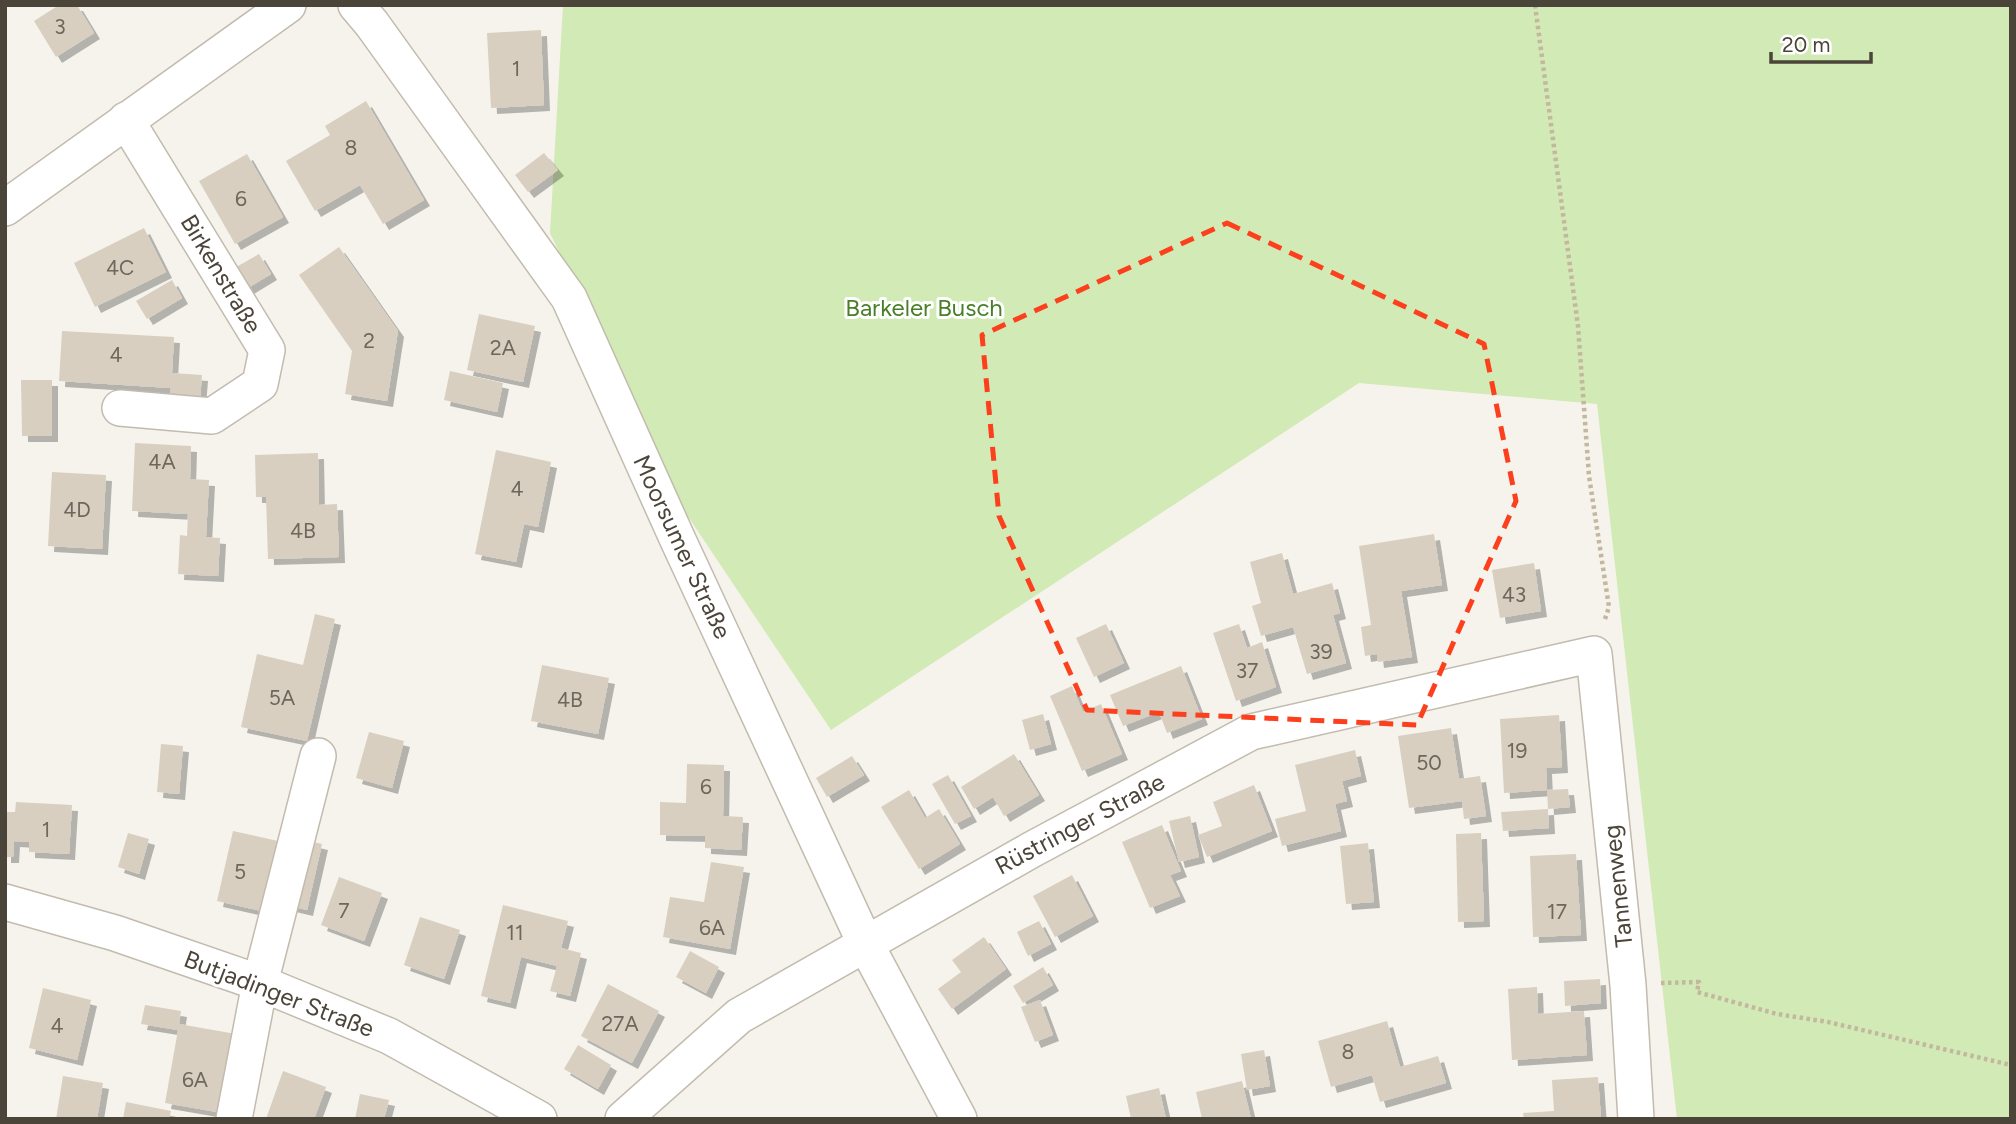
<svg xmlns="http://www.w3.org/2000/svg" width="2016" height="1124" font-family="Figtree,sans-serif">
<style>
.green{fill:#d2eab5}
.building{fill:#d8cfc1;filter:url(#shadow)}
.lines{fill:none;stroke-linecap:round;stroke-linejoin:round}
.minor-casing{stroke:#c2bbae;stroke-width:38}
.path{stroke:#c4b79f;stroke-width:4.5;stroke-dasharray:3.5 3.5;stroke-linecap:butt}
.minor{stroke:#fff;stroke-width:35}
.marked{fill:none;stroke:#fc3f1d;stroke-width:5;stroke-dasharray:14 9;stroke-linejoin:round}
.labels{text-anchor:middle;stroke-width:6;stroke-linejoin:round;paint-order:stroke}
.number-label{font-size:21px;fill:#6e675b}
.street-label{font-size:24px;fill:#4b4439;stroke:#fff}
.park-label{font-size:24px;fill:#4a7f2a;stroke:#fff}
</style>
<defs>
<filter id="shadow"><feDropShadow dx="6" dy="6" stdDeviation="0" flood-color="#0004"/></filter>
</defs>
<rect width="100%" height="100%" fill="#f6f3ec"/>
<path class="green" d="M563 5H2011V1119H1677L1597 404 1359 383 831 730 679 503 550 233Z"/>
<g class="building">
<path d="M59 5H77L94 33 56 57 34 21Z"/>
<path d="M541 30 544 105 491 108 487 33Z"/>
<path d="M366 101 424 200 383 224 360 185 315 211 286 161 330 135 325 126Z"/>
<path d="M544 153 558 170 528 192 515 175Z"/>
<path d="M247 154 283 217 235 244 199 181Z"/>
<path d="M144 228 166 272 95 307 74 263Z"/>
<path d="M339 247 398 331 387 401 345 394 352 351 299 275Z"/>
<path d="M259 254 271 274 243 291 231 270Z"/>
<path d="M172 280 182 298 147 319 136 301Z"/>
<path d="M479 314 535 326 523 382 467 370Z"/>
<path d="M62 331 174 337 172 373 202 375 200 399 170 397 171 388 59 381Z"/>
<path d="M450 371 503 383 497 412 444 400Z"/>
<path d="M21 380H52V436H22Z"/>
<path d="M135 443 191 446 190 479 209 480 206 537 220 538 218 576 178 574 180 535 187 536 188 514 132 511Z"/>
<path d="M496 450 551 462 538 527 524 524 516 562 475 554Z"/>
<path d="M318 453 319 505 337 504 339 557 268 559 266 497H256L255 455Z"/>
<path d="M52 472 106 475 102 549 48 546Z"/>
<path d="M1434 534 1442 585 1401 591 1412 657 1378 662 1377 654 1365 656 1361 627 1371 625 1359 546Z"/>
<path d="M1282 553 1293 594 1332 583 1340 613 1333 615 1346 663 1307 674 1293 627 1261 636 1252 606 1261 603 1250 562Z"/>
<path d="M1534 563 1541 611 1500 618 1492 570Z"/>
<path d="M315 614 335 619 307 741 241 727 257 654 303 665Z"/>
<path d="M1106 624 1124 663 1094 677 1076 638Z"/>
<path d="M1239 624 1247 648 1262 642 1276 687 1236 701 1213 633Z"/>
<path d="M542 665 609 678 598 734 531 721Z"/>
<path d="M1181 666 1202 719 1167 733 1159 712 1123 726 1110 695Z"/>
<path d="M1072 686 1083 712 1101 704 1122 754 1082 771 1050 696Z"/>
<path d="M1043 714 1051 744 1030 750 1022 720Z"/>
<path d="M1559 715 1562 767 1546 768 1547 790 1504 793 1500 719Z"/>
<path d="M1451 728 1459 779 1480 776 1486 816 1464 819 1462 801 1409 808 1398 736Z"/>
<path d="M369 732 404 741 392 788 356 778Z"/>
<path d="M161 744 183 746 179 794 157 792Z"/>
<path d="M1355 750 1361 776 1342 781 1347 801 1335 804 1341 831 1282 846 1275 819 1306 811 1295 765Z"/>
<path d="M1014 754 1039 795 1004 816 993 797 974 809 961 787Z"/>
<path d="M852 756 864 775 827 797 816 778Z"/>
<path d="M687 764 724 765 723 816 743 817 741 850 705 848V836L660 835V802L686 803Z"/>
<path d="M948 775 971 816 955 824 932 784Z"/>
<path d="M1254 785 1272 831 1207 857 1198 835 1222 826 1213 802Z"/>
<path d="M1568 789 1570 807 1548 809 1547 790Z"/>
<path d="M909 790 925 818 939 809 960 844 919 869 881 807Z"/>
<path d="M16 802 72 805 69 854 29 852V842L14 841 13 857H5V812H15Z"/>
<path d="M1548 809 1549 828 1503 831 1501 812Z"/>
<path d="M1190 816 1199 857 1179 862 1169 821Z"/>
<path d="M1162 825 1181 871 1170 875 1180 896 1150 908 1122 842Z"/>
<path d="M233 831 278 841 262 911 217 901Z"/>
<path d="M128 833 149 839 139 874 118 867Z"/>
<path d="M1481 833 1484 921 1458 922 1456 834Z"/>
<path d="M305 840 322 844 307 910 290 906Z"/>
<path d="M1368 843 1374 902 1346 904 1340 846Z"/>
<path d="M1576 854 1581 935 1533 937 1530 856Z"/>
<path d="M711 862 744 867 730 949 663 937 670 897 704 902Z"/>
<path d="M1072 875 1093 916 1055 937 1033 896Z"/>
<path d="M339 877 382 893 364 941 321 925Z"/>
<path d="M503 905 568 921 561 948 581 953 570 996 550 991 557 966 521 957 510 1003 481 996Z"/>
<path d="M420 917 460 930 444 979 404 965Z"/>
<path d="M1039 921 1051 944 1028 956 1017 932Z"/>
<path d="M984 937 1006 969 952 1009 938 989 961 972 952 960Z"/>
<path d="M690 951 719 967 706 993 676 977Z"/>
<path d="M1043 967 1053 985 1023 1003 1013 986Z"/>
<path d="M1600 979 1601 1003 1565 1006 1564 981Z"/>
<path d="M608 984 659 1011 632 1063 581 1036Z"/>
<path d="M1537 987 1538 1014 1584 1011 1587 1055 1512 1060 1508 989Z"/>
<path d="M43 988 91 1000 77 1060 29 1048Z"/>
<path d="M1040 1000 1053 1035 1035 1042 1021 1007Z"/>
<path d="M145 1005 181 1011 179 1024 236 1034 223 1113 165 1103 178 1030 141 1024Z"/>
<path d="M1387 1021 1400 1067 1438 1056 1446 1083 1380 1102 1372 1075 1331 1087 1318 1041Z"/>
<path d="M578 1045 611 1065 598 1089 564 1069Z"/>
<path d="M1264 1050 1270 1086 1247 1090 1241 1054Z"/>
<path d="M283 1071 326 1087 314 1119H266Z"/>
<path d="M63 1076 103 1083 97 1119H56Z"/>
<path d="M1598 1077 1601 1119H1524L1523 1113 1554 1111 1552 1080Z"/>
<path d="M1242 1081 1251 1119H1202L1196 1092Z"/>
<path d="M1159 1088 1166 1119H1131L1126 1096Z"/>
<path d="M360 1094 389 1100 384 1119H355Z"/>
<path d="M126 1102 171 1111 169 1119H123Z"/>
</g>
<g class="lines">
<g class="minor-casing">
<g id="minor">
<path d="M356 5 372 24 569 298 677 538 865 943 959 1119"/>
<path d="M5 208 288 5"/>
<path d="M120 408 212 416 260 384 267 350 126 120"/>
<path d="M5 902 115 933 260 983 389 1036 539 1119"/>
<path d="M234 1119 260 983 318 756"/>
<path d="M623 1119 739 1016 1031 850 1251 732 1594 654 1628 985 1636 1119"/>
</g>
</g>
<g class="path">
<path d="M1535 5 1578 326 1589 476 1609 607 1604 622"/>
<path d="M1661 983 1699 982 1697 992 1777 1014 1828 1022 2011 1065"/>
</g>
<use href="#minor" class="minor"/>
</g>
<path class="marked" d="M1227 223 1484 344 1516 501 1417 725 1087 710 999 516 982 335Z"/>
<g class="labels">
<g class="number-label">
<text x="60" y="34">3</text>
<text x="516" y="76">1</text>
<text x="351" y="155">8</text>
<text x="241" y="206">6</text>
<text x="120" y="275">4C</text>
<text x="369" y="348">2</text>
<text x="503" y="355">2A</text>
<text x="116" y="362">4</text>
<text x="162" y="469">4A</text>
<text x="517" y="496">4</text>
<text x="77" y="517">4D</text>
<text x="303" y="538">4B</text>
<text x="1514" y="602">43</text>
<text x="1321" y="659">39</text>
<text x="1247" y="678">37</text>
<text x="282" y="705">5A</text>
<text x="570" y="707">4B</text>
<text x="1517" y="758">19</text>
<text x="1429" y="770">50</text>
<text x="706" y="794">6</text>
<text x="46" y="837">1</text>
<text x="240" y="879">5</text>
<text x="344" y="918">7</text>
<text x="1557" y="919">17</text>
<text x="712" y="935">6A</text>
<text x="515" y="940">11</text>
<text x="620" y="1031">27A</text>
<text x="57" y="1033">4</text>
<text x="1348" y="1059">8</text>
<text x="195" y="1087">6A</text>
</g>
<g class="street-label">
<text transform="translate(221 274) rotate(59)" y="8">Birkenstraße</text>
<text transform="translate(682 547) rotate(65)" y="8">Moorsumer Straße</text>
<text transform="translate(1080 824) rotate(-28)" y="8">Rüstringer Straße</text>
<text transform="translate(1618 886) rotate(-96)" y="8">Tannenweg</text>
<text transform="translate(279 994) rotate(21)" y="8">Butjadinger Straße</text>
</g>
<g class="park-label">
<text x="924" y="316">Barkeler Busch</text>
</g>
</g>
<rect width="2016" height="1124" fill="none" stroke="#4b4439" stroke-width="14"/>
<path d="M1771 52v10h100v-10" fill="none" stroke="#4b4439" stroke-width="3.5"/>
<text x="1782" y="52" font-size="21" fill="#4b4439" stroke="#ffffff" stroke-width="5" paint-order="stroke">20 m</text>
</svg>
